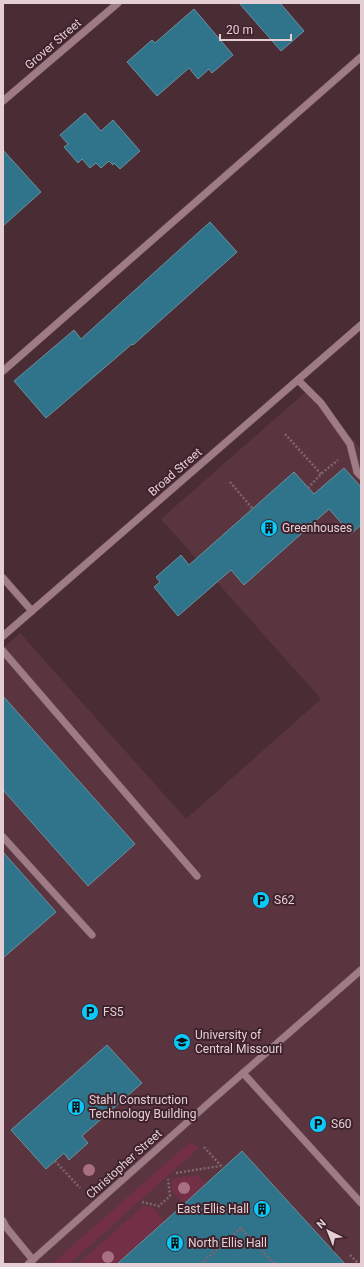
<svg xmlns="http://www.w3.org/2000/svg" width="364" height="1267" font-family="Roboto,sans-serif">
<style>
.built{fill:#5a3540}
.green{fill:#732f46}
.building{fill:#2f748a;stroke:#6b909e}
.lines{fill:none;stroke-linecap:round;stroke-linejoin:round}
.minor-casing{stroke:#654b53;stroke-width:8}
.path{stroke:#7f656c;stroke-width:2.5;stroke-dasharray:2 2;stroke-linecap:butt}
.minor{stroke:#9f7c85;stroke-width:7}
.tree{fill:#a87080}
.labels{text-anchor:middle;stroke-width:4;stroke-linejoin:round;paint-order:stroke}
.street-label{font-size:12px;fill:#e3cfd4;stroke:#3f222b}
.poi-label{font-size:12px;fill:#e3cfd4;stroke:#3f222b;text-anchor:start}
</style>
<rect width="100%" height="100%" fill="#4a2c35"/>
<path class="built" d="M309 389 361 449V1264H3V648L20 633 186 819 321 699 161 519Z"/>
<g class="green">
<path d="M190 1142 199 1148 69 1264H52Z"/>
<path d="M197 1175 206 1184 184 1204 172 1191 171 1181 174 1178Z"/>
<path d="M143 1206 153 1207 164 1221 117 1264H78Z"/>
</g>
<g class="building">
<path d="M239 3H280L304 31 281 51Z"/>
<path d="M194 9 233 55 212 73 209 69 198 79 189 68 157 96 127 62 152 40 155 43Z"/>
<path d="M85 113 101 131 113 120 140 151 120 169 114 163 113 165 109 161 101 168 96 163 90 168 82 159 78 163 64 147 68 144 60 135Z"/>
<path d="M3 150 41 192 3 226Z"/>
<path d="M210 222 237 252 133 345 132 344 46 418 14 381 74 330 81 339Z"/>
<path d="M344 468 361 487V525L351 534 329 509 244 585 231 570 178 616 154 587 160 582 156 577 181 555 189 565 294 472 314 494Z"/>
<path d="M3 696 135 844 88 886 3 790Z"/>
<path d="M3 852 56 912 3 958Z"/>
<path d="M107 1045 142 1083 82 1136 88 1143 69 1160 64 1153 46 1169 11 1130Z"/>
<path d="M242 1151 345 1264H117L184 1204Z"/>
</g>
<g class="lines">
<g class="minor-casing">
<g id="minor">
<path d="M3 101 118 3"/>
<path d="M3 371 361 57"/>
<path d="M298 380 321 403 350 444 357 472 361 476"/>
<path d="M3 578 32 611"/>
<path d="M3 636 361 325"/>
<path d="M3 651 197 876"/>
<path d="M3 837 92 935"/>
<path d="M243 1073 361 1203"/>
<path d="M3 1221 6 1227 33 1260"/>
<path d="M28 1264 211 1101 361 970"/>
</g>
</g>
<g class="path">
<path d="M285 434 321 474"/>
<path d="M230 482 252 508"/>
<path d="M308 488 321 474 338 460"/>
<path d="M204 1147 223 1168"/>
<path d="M55 1161 80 1188"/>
<path d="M176 1173 220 1166"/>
<path d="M142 1202 159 1206 170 1196 168 1179"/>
<path d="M350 1255 359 1264"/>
<path d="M201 1264 241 1228 274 1264"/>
</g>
<use href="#minor" class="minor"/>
</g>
<g class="tree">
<circle cx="89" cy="1170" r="6"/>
<circle cx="184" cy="1188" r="6"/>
<circle cx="108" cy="1257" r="6"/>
</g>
<defs>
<g id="building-disc" transform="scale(0.9)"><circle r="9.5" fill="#09cafa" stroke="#3f222b"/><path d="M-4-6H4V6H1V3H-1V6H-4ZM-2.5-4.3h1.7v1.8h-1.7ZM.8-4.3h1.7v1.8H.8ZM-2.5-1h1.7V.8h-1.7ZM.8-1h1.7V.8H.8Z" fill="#111"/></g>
<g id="parking-disc" transform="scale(0.9)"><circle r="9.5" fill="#09cafa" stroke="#3f222b"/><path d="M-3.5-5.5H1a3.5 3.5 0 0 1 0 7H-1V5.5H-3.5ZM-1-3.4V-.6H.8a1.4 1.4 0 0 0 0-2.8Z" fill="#111"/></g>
<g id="university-disc" transform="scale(0.9)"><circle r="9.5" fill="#09cafa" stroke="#3f222b"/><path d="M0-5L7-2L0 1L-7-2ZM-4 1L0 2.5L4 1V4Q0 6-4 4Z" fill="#111"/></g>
</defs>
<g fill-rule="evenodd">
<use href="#building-disc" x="269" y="528"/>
<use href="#parking-disc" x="261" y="900"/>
<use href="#parking-disc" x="90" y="1012"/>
<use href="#university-disc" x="182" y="1042"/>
<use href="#building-disc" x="76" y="1107"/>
<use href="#parking-disc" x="318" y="1124"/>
<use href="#building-disc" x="262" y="1209"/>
<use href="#building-disc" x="175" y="1243"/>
</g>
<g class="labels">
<g class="street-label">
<text transform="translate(53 44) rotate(-41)" y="4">Grover Street</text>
<text transform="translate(175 472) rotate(-41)" y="4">Broad Street</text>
<text transform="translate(124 1164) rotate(-42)" y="4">Christopher Street</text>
</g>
<g class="poi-label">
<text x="282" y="532">Greenhouses</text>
<text x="274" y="904">S62</text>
<text x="103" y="1016">FS5</text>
<text x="195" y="1039">University of<tspan x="195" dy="14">Central Missouri</tspan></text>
<text x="89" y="1104">Stahl Construction<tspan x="89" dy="14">Technology Building</tspan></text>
<text x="331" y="1128">S60</text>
<text x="249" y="1213" text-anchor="end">East Ellis Hall</text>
<text x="188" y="1247">North Ellis Hall</text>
</g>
</g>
<rect width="364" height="1267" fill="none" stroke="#e3cfd4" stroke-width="8"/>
<g transform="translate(328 1231) rotate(317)" stroke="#3f222b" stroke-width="3" paint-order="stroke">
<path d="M0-3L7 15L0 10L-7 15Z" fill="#e3cfd4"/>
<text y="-6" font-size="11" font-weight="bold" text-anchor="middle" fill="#e3cfd4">N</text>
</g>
<path d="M220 34v6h71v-6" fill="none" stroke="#e3cfd4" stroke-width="2"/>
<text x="226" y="34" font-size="12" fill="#e3cfd4" stroke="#3f222b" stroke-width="3" paint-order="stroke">20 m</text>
</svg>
